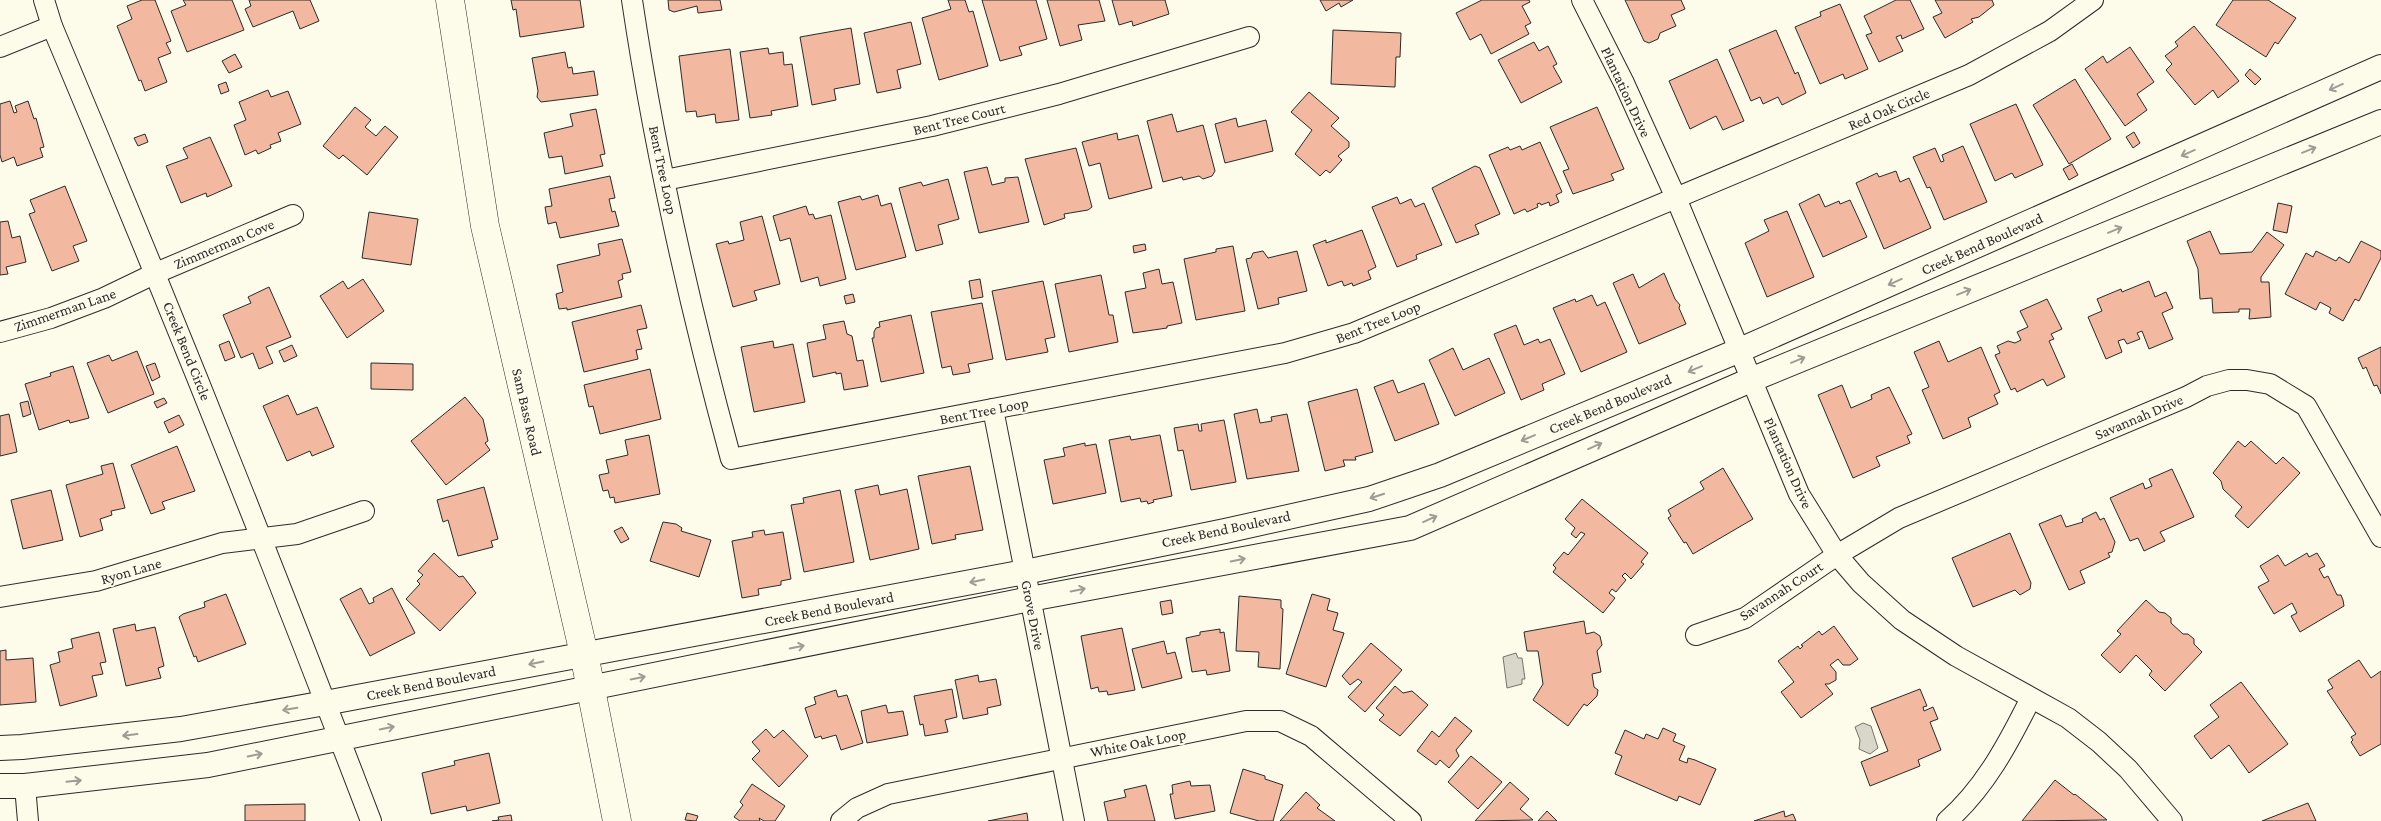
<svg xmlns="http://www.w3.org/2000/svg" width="2381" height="821" font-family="'Crimson Pro',serif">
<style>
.water{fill:#d8d7c9;stroke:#74746e}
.building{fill:#f2b8a0;stroke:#2b2b2b}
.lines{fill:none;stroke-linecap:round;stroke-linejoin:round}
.minor-casing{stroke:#2b2b2b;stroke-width:22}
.tertiary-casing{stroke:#2b2b2b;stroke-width:26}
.secondary-casing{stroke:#2b2b2b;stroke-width:29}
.minor{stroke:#fdfbea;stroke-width:20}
.tertiary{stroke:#fdfbea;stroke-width:24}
.secondary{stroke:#fdfbea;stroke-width:28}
.oneway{stroke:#9e9d94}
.labels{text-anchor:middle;stroke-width:4;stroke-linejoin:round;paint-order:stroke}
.street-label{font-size:15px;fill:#2b2b2b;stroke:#fdfbea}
</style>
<rect width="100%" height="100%" fill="#fdfbea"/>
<g class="water">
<path d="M1516 653 1518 658H1522L1525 679H1522V684L1507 688 1503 657Z"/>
<path d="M1863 723 1871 726 1878 748 1870 754 1859 749 1860 740 1855 727Z"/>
</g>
<g class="building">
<path d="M142 0H155L171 41 166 43 171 53 158 58 167 82 145 91 141 80 139 81 117 26 132 19 127 6Z"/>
<path d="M183 0H232L244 30 187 52 171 11 186 5Z"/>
<path d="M249 0H310L319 21 300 29 293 11 253 27 245 9 251 6Z"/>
<path d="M511 0H580L584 27 520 37 516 9 513 10Z"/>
<path d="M668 0H720L722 10 698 13 697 6 674 12 669 10Z"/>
<path d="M948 0H965L969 12 973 11 988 66 939 80 922 18 951 9Z"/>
<path d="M982 0H1036L1047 39 1019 47 1022 55 1000 61Z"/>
<path d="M1047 0H1099L1105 21 1078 25 1082 40 1060 46Z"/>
<path d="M1112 0H1165L1169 14 1133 26 1132 21 1119 25Z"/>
<path d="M1320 0H1353L1341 7 1339 3 1326 11Z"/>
<path d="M1482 0H1529L1530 2 1522 6 1531 23 1525 26 1529 34 1491 54 1481 34 1470 40 1456 13Z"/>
<path d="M1625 0H1681L1685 9 1671 15 1676 26 1660 33 1658 39 1649 43 1644 41Z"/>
<path d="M1896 0H1910L1924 29 1902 39 1901 35 1896 37 1903 51 1879 62 1866 35 1872 33 1864 16Z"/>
<path d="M1935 0H1992L1994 5 1979 17 1971 19 1973 22 1945 38 1933 17 1942 13Z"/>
<path d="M2233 0H2268L2296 18 2278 44 2275 42 2266 57 2216 25Z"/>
<path d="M1840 4 1868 69 1845 79 1843 74 1820 84 1795 27 1821 16 1820 12Z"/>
<path d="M911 22 921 64 897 70 901 88 877 93 864 33Z"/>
<path d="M2194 26 2239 81 2218 98 2213 90 2195 105 2166 70 2172 64 2165 56 2178 46 2175 42Z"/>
<path d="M851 28 860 84 834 89 836 100 812 105 800 37Z"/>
<path d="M1333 30 1401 33 1400 57H1396L1395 87 1331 84Z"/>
<path d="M1776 30 1795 74 1798 72 1806 93 1782 105 1778 97 1763 104 1760 97 1751 101 1729 50Z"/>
<path d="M1534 42 1539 51 1548 46 1557 64 1553 66 1562 82 1521 103 1498 60Z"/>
<path d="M2130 47 2154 82 2137 94 2147 110 2125 126 2085 69 2103 56 2107 63Z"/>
<path d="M768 48 769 54 783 52 784 65 792 64 798 106 771 111 772 115 750 118 740 52Z"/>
<path d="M730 49 739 120 716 123 715 114 697 117 696 111 686 112 679 56Z"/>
<path d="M565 52 568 68 572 67 573 74 594 71 598 95 541 102 537 97 538 91 532 58Z"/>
<path d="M235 54 242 67 229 73 222 61Z"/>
<path d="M1717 59 1744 121 1723 130 1716 116 1690 129 1669 81Z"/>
<path d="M2250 69 2261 79 2255 85 2245 75Z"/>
<path d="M2075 79 2111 139 2069 164 2033 105Z"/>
<path d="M226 82 229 91 221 94 218 85Z"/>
<path d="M268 90 271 97 288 91 301 124 278 133 281 141 270 145 271 148 258 154 256 150 245 155 234 125 246 120 239 102Z"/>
<path d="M1309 92 1339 118 1331 126 1349 142V147L1338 156 1342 160 1330 173 1326 170 1320 176 1295 154 1312 130 1291 112Z"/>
<path d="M10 101 14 113 17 112 15 106 28 101 34 119 36 118 44 147 40 148 43 157 17 166 14 157 2 162 0 155V104Z"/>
<path d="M2016 104 2043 165 2015 178 2012 173 1995 181 1970 124Z"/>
<path d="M355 107 371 120 365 127 376 136 385 126 398 137 367 175 343 155 339 159 323 146Z"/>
<path d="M1597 107 1624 169 1611 174 1614 180 1573 194 1563 171 1569 169 1550 127Z"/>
<path d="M596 109 605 154 600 155 603 166 565 174 562 156 549 158 544 133 573 126 570 114Z"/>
<path d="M1172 114 1177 132 1203 125 1215 171 1212 176 1203 179 1199 176 1183 180 1182 177 1163 182 1147 121Z"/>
<path d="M1236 118 1238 127 1266 120 1273 151 1225 163 1215 124Z"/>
<path d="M2134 132 2140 143 2133 148 2126 137Z"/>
<path d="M1117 133 1118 140 1138 135 1152 188 1109 199 1100 163 1089 166 1082 142Z"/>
<path d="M145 134 148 142 138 146 134 138Z"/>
<path d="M210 137 232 186 207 197 206 193 181 203 166 166 188 158 183 148Z"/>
<path d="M1540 142 1562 192 1556 195 1559 202 1550 206 1549 202 1541 205 1540 203 1537 204 1538 207 1527 212 1525 209 1514 214 1489 155 1508 147 1510 150 1520 146 1522 150Z"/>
<path d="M1963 146 1987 202 1944 220 1930 187 1927 188 1913 157 1935 148 1941 162 1944 161 1942 155Z"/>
<path d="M1076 148 1092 207 1088 210 1064 214 1065 218 1044 225 1025 159Z"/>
<path d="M2072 164 2078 175 2069 180 2063 169Z"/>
<path d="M1475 166 1480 168 1500 214 1475 225 1479 234 1456 243 1432 188Z"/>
<path d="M987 167 992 185 1005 182V178L1018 177 1029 222 979 233 964 172Z"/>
<path d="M1896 171 1900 182 1909 178 1931 228 1884 249 1856 183 1877 173 1879 177Z"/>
<path d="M610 176 615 198 609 199 612 212 615 211 619 226 560 238 556 222 548 224 545 207 552 206 549 189Z"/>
<path d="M948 179 959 219 938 225 943 244 916 251 899 188 921 182 923 186Z"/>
<path d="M65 186 87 241 73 246 79 261 52 271 29 214 35 212 30 200Z"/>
<path d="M1819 194 1825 207 1839 201 1840 204 1850 200 1867 237 1823 257 1799 204Z"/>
<path d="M878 195 881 206 891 203 906 257 856 270 838 202 860 196 862 200Z"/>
<path d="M1397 197 1400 204 1411 199 1415 207 1424 203 1442 245 1416 255 1417 259 1397 267 1372 207Z"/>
<path d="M2278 203 2292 206 2287 233 2273 230Z"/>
<path d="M806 206 809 215 813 214 815 219 831 215 846 279 820 286 818 277 801 282 790 238 780 241 773 216Z"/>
<path d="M1787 211 1814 277 1767 297 1745 243 1769 231 1764 220Z"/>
<path d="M369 212 418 219 411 265 362 258Z"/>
<path d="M762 216 780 284 754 291 757 300 733 307 716 244 728 241 729 244 744 240 740 222Z"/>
<path d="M8 221 12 238 20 236 26 262 6 267 8 274 0 275V222Z"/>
<path d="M1362 230 1376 267 1368 271 1371 279 1353 286 1352 283 1344 286 1342 281 1328 286 1313 245 1326 240V243Z"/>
<path d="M2210 231 2220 254 2252 252 2267 232 2284 245 2261 277V282H2269L2271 317 2249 319 2250 309H2239V312L2213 313 2212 298 2200 299 2198 269 2187 241Z"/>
<path d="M622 239 631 272 622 274 623 279 618 281 622 297 567 310V308L559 309 556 294 563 292 557 265 600 255 598 244Z"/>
<path d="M2361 241 2381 251V258L2359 301 2355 299 2343 321 2329 313 2331 308 2320 302 2316 310 2285 294 2306 253 2313 257 2316 251 2336 261 2339 257 2349 263Z"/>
<path d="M1145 244 1146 250 1134 253 1133 246Z"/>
<path d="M1233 246 1245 311 1196 320 1184 259 1216 252V249Z"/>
<path d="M1263 251 1268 258 1297 251 1307 291 1278 298 1279 304 1258 309 1246 259 1251 258 1253 253Z"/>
<path d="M1159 269 1162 284 1173 282 1182 323 1167 326V328L1133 333 1125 292 1146 288 1143 273Z"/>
<path d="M1664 273 1675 299 1680 305 1679 308 1686 324 1639 344 1613 283 1633 274 1639 288Z"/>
<path d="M1101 275 1109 315H1113L1118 342 1069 352 1055 284Z"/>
<path d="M363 279 384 311 347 338 320 296 343 281 348 289Z"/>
<path d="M980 279 983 297 972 299 969 281Z"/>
<path d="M1043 281 1055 337 1045 339 1048 352 1006 360 992 291Z"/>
<path d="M2149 281 2155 297 2166 292 2173 308 2162 313 2173 339 2149 349 2142 331 2137 333 2140 339 2127 344 2124 339 2118 341 2122 352 2106 359 2088 317 2102 311 2097 299 2121 289 2122 292Z"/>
<path d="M269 287 291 337 266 347 273 363 259 369 253 353 241 358 223 315 251 303 248 297Z"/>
<path d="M853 294 855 302 846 304 844 296Z"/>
<path d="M1592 295 1597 306 1605 302 1627 352 1581 372 1553 308 1575 299 1576 302Z"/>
<path d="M2047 299 2062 329 2051 334 2054 339 2049 341 2065 377 2047 386 2043 379 2017 392 2015 388 2011 390 1995 355 2000 353 1997 346 2008 341 2015 343 2021 340 2017 332 2028 327 2020 311Z"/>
<path d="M982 303 993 359 968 364 970 372 953 375 951 366 942 368 931 312Z"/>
<path d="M641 305 647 328 637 330 642 349 636 350 638 359 584 372 572 322Z"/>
<path d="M911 315 924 373 881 382 872 338H874V332L876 328 880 327 879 322Z"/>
<path d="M844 321 847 334 852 336 857 361 863 360 868 386 844 390 841 373 836 374V372L813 377 807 343 826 339 823 325Z"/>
<path d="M1516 325 1524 345 1538 339 1540 343 1550 339 1565 374 1542 384 1544 390 1521 400 1494 334Z"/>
<path d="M229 341 235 357 225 361 219 345Z"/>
<path d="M773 341 774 348 793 344 805 402 754 412 741 347Z"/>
<path d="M1939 341 1948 362 1981 347 2000 392 1994 395 1998 404 1968 418 1971 427 1943 439 1922 390 1929 387 1914 352Z"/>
<path d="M292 345 297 356 284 362 279 351Z"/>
<path d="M2381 347V394L2377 385 2374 386 2366 367 2363 369 2358 358Z"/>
<path d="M1453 348 1463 370 1489 358 1505 393 1455 416 1429 360Z"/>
<path d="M137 351 154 394 108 413 87 363 109 355 112 361Z"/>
<path d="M155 363 160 377 152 381 146 366Z"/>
<path d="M371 363 413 364V390L371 389Z"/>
<path d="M73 366 89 418 70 423 69 420 39 430 25 384 51 376 50 373Z"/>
<path d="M650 369 661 419 600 434 593 406 589 407 584 385Z"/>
<path d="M1393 380 1398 393 1424 383 1439 424 1395 441 1374 387Z"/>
<path d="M1842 385 1851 408 1872 399 1871 395 1889 387 1912 434 1907 436 1910 443 1876 457 1880 466 1853 478 1818 395Z"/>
<path d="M1357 389 1373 452 1355 457 1356 460H1343L1345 466 1325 471 1308 402Z"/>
<path d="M288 395 297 415 317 407 334 447 312 456 310 451 287 461 263 406Z"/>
<path d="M465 397 483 419 488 441 485 443 490 450 446 485 411 441Z"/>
<path d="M164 398 167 403 157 408 154 402Z"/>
<path d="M28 401 31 414 23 417 20 403Z"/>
<path d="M1257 409 1260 423 1272 421 1271 417 1287 414 1299 471 1247 479 1234 414Z"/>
<path d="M9 414 17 452 0 456V416Z"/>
<path d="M179 415 184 425 169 433 164 422Z"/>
<path d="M1224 420 1236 482 1191 490 1183 450 1178 451 1174 428 1198 424 1199 431H1202L1201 424Z"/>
<path d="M649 435 660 494 615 503 614 497 610 498 608 490 603 491 599 475 609 473 606 460 628 455 625 440Z"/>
<path d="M1160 435 1172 496 1153 500 1154 502 1148 504 1147 501 1141 502 1140 498 1121 502 1109 440 1130 436 1131 440Z"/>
<path d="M2238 441 2245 447 2251 441 2276 464 2283 457 2300 473 2248 528 2235 516 2242 507 2223 489 2221 481 2213 473Z"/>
<path d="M1085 443V446L1096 444 1106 493 1053 504 1044 460 1065 456 1063 448Z"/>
<path d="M177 446 195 491 162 502 165 509 151 514 131 465Z"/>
<path d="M113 463 125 508 111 511 112 515 100 519 103 530 80 537 66 485 103 474 101 466Z"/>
<path d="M970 466 983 530 955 535 956 539 932 544 918 476Z"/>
<path d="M1723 468 1753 519 1693 554 1686 542 1684 543 1668 518 1671 516 1668 510 1704 489 1700 482Z"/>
<path d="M2172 469 2194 517 2160 532 2165 541 2144 551 2138 538 2130 541 2110 498 2143 483 2145 489 2152 486 2149 479Z"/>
<path d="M878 485 880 495 907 489 919 549 870 560 855 490Z"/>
<path d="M484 487 498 539 491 541 493 547 458 556 448 520 443 522 437 500Z"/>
<path d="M51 490 63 540 23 549 11 500Z"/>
<path d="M840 490 854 562 804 572 791 505 804 503 803 498Z"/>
<path d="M1582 499 1648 553 1641 562 1644 564 1631 579 1625 573 1622 576 1626 580 1616 592 1612 589 1609 593 1615 598 1603 613 1553 572 1556 568 1553 565 1564 552 1568 555 1585 534 1581 532 1576 538 1571 534 1575 528 1565 519Z"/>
<path d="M2096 512 2100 520 2104 518 2115 542 2112 552 2108 553 2110 557 2080 571 2085 583 2069 590 2039 524 2061 515 2066 527 2083 522 2082 519Z"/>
<path d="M663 522 676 524 682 528 681 531 711 540 699 577 650 561Z"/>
<path d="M622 527 629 539 621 543 614 531Z"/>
<path d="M764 530 765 535 783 532 791 579 781 581V585L758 589 759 595 742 598 732 541 753 537 752 532Z"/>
<path d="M2010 533 2031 583 2030 589 2020 595 2015 590 1973 607 1952 558Z"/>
<path d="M434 553 459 577 463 576 476 593 440 631 406 599 420 584 417 581 423 575 418 571Z"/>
<path d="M2307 553 2309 557 2317 553 2325 566 2319 569 2324 578 2328 576 2337 595H2341L2343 600 2344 606 2300 632 2291 616 2297 613 2292 603 2274 614 2258 587 2269 581 2260 566 2278 555 2285 566Z"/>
<path d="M361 588 369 604 374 602 373 598 392 588 415 633 370 656 340 599Z"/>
<path d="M226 594 246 644 198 662 196 656 194 657 179 617 183 614 205 607 204 602Z"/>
<path d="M1312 594 1330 599 1327 610 1338 613 1333 630 1344 633 1326 687 1286 674Z"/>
<path d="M1239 596 1281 600V608L1283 609 1280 669 1258 667 1259 652 1236 651Z"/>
<path d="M1171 600 1173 613 1162 615 1160 602Z"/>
<path d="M2146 600 2159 612 2165 613 2171 618V623L2183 634H2188L2194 639V644L2202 652 2165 691 2149 675 2152 671 2136 655 2120 673 2101 655 2121 634 2117 631Z"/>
<path d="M1584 621 1586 634 1594 632 1600 636 1602 645 1597 651 1601 672 1592 674 1594 687 1598 690 1597 696 1587 706 1584 704 1568 726 1533 700 1543 684 1538 651H1527L1524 632Z"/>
<path d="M135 624 136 631 155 627 164 666 158 668 161 678 126 686 113 629Z"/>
<path d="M1834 626 1858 659 1850 665H1843L1838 659 1830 665 1836 672V680L1829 684H1825L1833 694 1801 718 1781 692 1794 682 1778 661 1798 646 1800 649 1803 646 1801 645 1819 631 1822 635Z"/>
<path d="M1122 628 1135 690 1108 695 1107 691 1099 692 1098 687 1091 689 1081 636Z"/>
<path d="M1220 629V633L1224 632 1230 671 1207 675 1206 670 1192 672 1186 638 1200 635V632Z"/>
<path d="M99 632 106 662 100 663 103 674 92 676 97 696 60 706 50 665 60 662 58 652 73 648 71 639Z"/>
<path d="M1164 641 1167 654 1175 652 1182 678 1142 688 1132 649Z"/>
<path d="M1371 643 1402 670 1365 712 1348 697 1362 682 1358 679 1350 685 1342 676Z"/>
<path d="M6 650V660L33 658 36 702 0 705V651Z"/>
<path d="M2359 660 2371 678 2381 671V744L2360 756 2351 742 2353 740 2351 737 2356 734 2327 691 2333 688 2328 680Z"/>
<path d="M978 675 979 682 996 679 1001 705 987 708 988 714 963 719 955 680Z"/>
<path d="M2241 682 2288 744 2249 773 2229 745 2211 759 2194 736 2219 717 2210 705Z"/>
<path d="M1395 686 1403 693 1412 691 1428 705 1400 736 1379 720 1384 715 1376 708Z"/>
<path d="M952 689 957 717 945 720 948 732 925 736 923 724 920 725 914 696Z"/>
<path d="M1920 689 1927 706 1923 707 1924 711 1933 707 1938 719 1930 722 1941 750 1918 760 1920 766 1870 786 1861 762 1888 751 1871 708Z"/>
<path d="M836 690 838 697 847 695 863 743 841 750 836 735 822 739 821 736 815 738 805 708 816 704 814 697Z"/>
<path d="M886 705 888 713 903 711 908 735 867 743 861 711Z"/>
<path d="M1455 717 1472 731 1456 750 1459 756 1449 768 1440 760 1436 765 1417 751 1432 731 1439 737Z"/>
<path d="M1663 728 1676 734 1673 741 1685 746 1679 760 1687 763 1688 758 1695 760 1716 769 1700 805 1679 796 1677 801 1615 774 1622 756 1615 753 1625 730 1644 739 1646 734 1658 739Z"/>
<path d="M766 729 774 738 783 730 808 756 779 787 752 759 760 751 752 742Z"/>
<path d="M489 753 500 803 467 811 466 806 431 814 422 773 455 765 454 761Z"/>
<path d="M1471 756 1502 782 1478 809 1448 782Z"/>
<path d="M1243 769 1265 776V779L1283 785 1273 821H1259L1230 813Z"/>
<path d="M2055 780 2074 795 2075 794 2107 820 2022 821Z"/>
<path d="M1190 781 1191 786 1210 785 1215 811 1175 819 1170 794H1173L1172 785Z"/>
<path d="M1510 782 1529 799 1520 809 1533 820 1475 821Z"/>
<path d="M752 784 785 806 775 821H764L759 818 760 821H740L734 817 743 805 740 802Z"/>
<path d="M1146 785 1155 821H1108L1104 802 1126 797 1124 790Z"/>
<path d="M1306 792 1320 805 1317 808 1335 821H1280Z"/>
<path d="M2308 803 2316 821H2262Z"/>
<path d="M305 804V821H245V805Z"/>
<path d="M1547 811 1557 821H1538Z"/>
<path d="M1784 811 1785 817 1793 814 1796 821H1754Z"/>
<path d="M687 813 698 816 696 821 685 820Z"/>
<path d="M1027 813 1028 821H988Z"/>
<path d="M511 815 512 821H492L499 820 498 817Z"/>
</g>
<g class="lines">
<g class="minor-casing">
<g id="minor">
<path d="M44 0 52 26C163 289 269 554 371 821"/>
<path d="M632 0C655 155 690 308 731 459L1285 353 1354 333 1969 75 2050 31 2093 0"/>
<path d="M1582 0 1624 83 1676 198 1799 494 1837 555 1861 583 1902 620 1956 656 2068 718 2099 742 2128 769 2172 821"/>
<path d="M0 47 52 26"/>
<path d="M665 180 932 126 1059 94 1249 37"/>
<path d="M0 332 51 318 104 298 156 273 293 215"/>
<path d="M993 409 1074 821"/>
<path d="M0 597 96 581 222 543 297 534 364 511"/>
<path d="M1696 635 1745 618 1837 555 1899 518 2186 397 2207 386 2229 380H2247L2270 384 2306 406 2381 537"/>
<path d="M25 786 28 821"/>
<path d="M841 821 857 808 888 794 1246 721H1280L1311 736 1411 821"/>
<path d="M1947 821C1985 788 2009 742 2031 698"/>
</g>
</g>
<g class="tertiary-casing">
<g id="tertiary">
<path d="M0 748 22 747 181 729 325 703 1025 572 1225 531 1369 499 1440 475 1740 350 2381 67"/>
<path d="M0 786H25L208 765 1030 599 1410 528 1753 379 2381 122"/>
</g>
</g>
<g class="secondary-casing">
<path id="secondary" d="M450 0 485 226 584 654 617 821"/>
</g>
<use href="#minor" class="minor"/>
<use href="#tertiary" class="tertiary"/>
<use href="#secondary" class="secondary"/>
</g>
<defs><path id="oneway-shaft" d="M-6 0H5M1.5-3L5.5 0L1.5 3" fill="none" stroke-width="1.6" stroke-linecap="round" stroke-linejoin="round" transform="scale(1.25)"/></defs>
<g class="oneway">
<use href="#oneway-shaft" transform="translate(2336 87) rotate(156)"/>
<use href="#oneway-shaft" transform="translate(2309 150) rotate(-22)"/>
<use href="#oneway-shaft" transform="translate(2188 153) rotate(156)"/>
<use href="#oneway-shaft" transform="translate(2115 230) rotate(-22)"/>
<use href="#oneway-shaft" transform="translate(1895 282) rotate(156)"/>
<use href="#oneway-shaft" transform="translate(1964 292) rotate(-22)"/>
<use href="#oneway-shaft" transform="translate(1798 360) rotate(-22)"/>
<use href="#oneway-shaft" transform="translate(1695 369) rotate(157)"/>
<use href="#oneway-shaft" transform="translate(1528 438) rotate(157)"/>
<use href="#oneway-shaft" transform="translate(1595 446) rotate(-24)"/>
<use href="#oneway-shaft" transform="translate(1377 496) rotate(162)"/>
<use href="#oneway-shaft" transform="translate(1430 519) rotate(-24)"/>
<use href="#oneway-shaft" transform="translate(1238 560) rotate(-11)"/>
<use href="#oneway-shaft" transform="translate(977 581) rotate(169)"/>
<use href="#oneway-shaft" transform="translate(1078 590) rotate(-11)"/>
<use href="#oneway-shaft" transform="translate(797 647) rotate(-11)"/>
<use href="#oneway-shaft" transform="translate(536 663) rotate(169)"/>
<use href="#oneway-shaft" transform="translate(638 678) rotate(-11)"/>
<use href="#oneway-shaft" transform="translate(290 709) rotate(170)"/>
<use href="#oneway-shaft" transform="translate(387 728) rotate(-11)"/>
<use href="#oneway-shaft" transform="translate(130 735) rotate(173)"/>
<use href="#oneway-shaft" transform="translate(255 755) rotate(-12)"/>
<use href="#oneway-shaft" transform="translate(74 781) rotate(-6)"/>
</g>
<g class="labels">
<g class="street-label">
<text transform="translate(1626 92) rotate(65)" y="5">Plantation Drive</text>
<text transform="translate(1889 109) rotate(-23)" y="5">Red Oak Circle</text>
<text transform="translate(959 119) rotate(-14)" y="5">Bent Tree Court</text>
<text transform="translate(663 170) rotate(78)" y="5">Bent Tree Loop</text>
<text transform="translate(224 244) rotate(-23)" y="5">Zimmerman Cove</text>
<text transform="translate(1982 244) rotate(-24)" y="5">Creek Bend Boulevard</text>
<text transform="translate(65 310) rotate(-19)" y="5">Zimmerman Lane</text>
<text transform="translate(1378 322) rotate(-22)" y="5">Bent Tree Loop</text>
<text transform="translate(187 351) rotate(68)" y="5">Creek Bend Circle</text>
<text transform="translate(1610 404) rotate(-23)" y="5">Creek Bend Boulevard</text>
<text transform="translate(984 411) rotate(-11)" y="5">Bent Tree Loop</text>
<text transform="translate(527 412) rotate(77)" y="5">Sam Bass Road</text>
<text transform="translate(2139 417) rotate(-23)" y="5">Savannah Drive</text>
<text transform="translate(1788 463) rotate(66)" y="5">Plantation Drive</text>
<text transform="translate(1226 529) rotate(-12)" y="5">Creek Bend Boulevard</text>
<text transform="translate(131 571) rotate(-16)" y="5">Ryon Lane</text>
<text transform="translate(1781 591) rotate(-33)" y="5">Savannah Court</text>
<text transform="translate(829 609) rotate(-11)" y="5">Creek Bend Boulevard</text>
<text transform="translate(1033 615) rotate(79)" y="5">Grove Drive</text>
<text transform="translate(431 683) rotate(-11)" y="5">Creek Bend Boulevard</text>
<text transform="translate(1138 743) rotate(-11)" y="5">White Oak Loop</text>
</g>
</g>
</svg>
